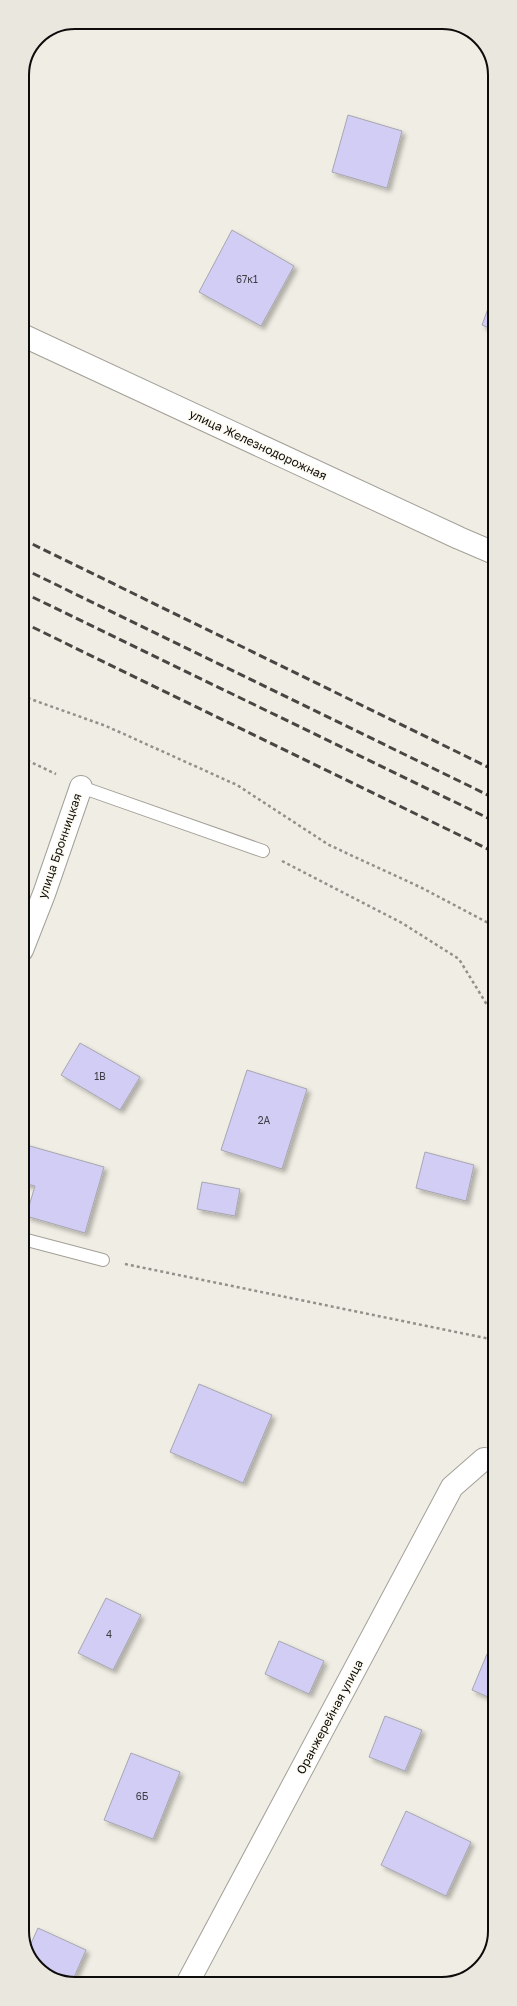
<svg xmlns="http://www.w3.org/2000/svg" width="517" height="2006" font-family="'Golos Text',sans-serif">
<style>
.building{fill:#d2cdf4;stroke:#a7a6ae;filter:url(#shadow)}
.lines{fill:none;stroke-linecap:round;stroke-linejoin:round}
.service-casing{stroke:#a3a098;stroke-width:14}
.minor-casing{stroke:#a3a098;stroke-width:24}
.path{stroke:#92908a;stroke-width:2.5;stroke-dasharray:3 3;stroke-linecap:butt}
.service{stroke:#fff;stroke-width:12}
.minor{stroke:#fff;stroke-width:22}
.rail{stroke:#484643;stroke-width:3;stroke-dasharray:8 4;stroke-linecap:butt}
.labels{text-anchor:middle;stroke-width:3;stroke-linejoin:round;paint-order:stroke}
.number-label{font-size:10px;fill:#3e3c44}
.street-label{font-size:12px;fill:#0d0c0a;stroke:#fdfaf1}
.rim{fill:none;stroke:#0d0c0a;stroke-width:2}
</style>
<defs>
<filter id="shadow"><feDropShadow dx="3.5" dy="3.5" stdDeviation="2" flood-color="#0004"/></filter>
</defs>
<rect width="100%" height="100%" fill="#f0ede4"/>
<g class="building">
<path d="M348 115 402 131 387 188 332 172Z"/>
<path d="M232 230 294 266 261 326 199 292Z"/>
<path d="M494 292V330L482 325Z"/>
<path d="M80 1043 140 1077 120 1110 61 1075Z"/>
<path d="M247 1070 307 1089 282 1169 221 1150Z"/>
<path d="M23 1144 104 1167 85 1233 26 1216 35 1186 23 1183Z"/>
<path d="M425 1152 474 1165 466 1201 416 1188Z"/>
<path d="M202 1182 240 1189 235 1216 197 1209Z"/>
<path d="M199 1384 272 1415 243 1483 170 1452Z"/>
<path d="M106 1598 141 1615 113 1670 78 1653Z"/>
<path d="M279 1641 324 1661 309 1694 265 1674Z"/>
<path d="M487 1654 495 1657V1700L472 1690Z"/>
<path d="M385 1716 422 1730 405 1771 369 1757Z"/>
<path d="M131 1753 180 1772 153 1839 104 1820Z"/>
<path d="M406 1811 471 1842 446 1896 381 1865Z"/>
<path d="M38 1928 86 1950 71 1984 40 1971 28 1950Z"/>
</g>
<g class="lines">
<g class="service-casing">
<g id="service">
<path d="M81 787 263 851"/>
<path d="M23 1239 103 1260"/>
</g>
</g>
<g class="minor-casing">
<g id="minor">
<path d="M22 335 459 538 494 553"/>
<path d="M22 950 44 894 81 787"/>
<path d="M187 1984 452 1487 484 1459"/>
</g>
</g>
<g class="path">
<path d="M22 696 106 726 237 785 329 845 422 888 494 926"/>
<path d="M22 758 56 774"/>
<path d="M282 861 402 923 459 959 495 1018"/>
<path d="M125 1264 495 1340"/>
<path d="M490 1433 495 1416"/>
</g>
<use href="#service" class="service"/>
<use href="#minor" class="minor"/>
<g class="rail">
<path d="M22 539 494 770"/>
<path d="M22 568 494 798"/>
<path d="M22 592 494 821"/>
<path d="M22 622 494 852"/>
</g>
</g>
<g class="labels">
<g class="number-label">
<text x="247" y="283">67к1</text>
<text x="100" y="1080">1В</text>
<text x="264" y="1124">2А</text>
<text x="109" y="1638">4</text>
<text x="142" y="1800">6Б</text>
</g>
<g class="street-label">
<text transform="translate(258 445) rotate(25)" y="4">улица Железнодорожная</text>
<text transform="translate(60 846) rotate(-71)" y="4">улица Бронницкая</text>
<text transform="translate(330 1717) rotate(-62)" y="4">Оранжерейная улица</text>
</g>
</g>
<path d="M0 0H517V2006H0ZM75 29H442A46 46 0 0 1 488 75V1931A46 46 0 0 1 442 1977H75A46 46 0 0 1 29 1931V75A46 46 0 0 1 75 29Z" fill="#eae7df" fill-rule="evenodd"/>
<path class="rim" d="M75 29H442A46 46 0 0 1 488 75V1931A46 46 0 0 1 442 1977H75A46 46 0 0 1 29 1931V75A46 46 0 0 1 75 29Z"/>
</svg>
